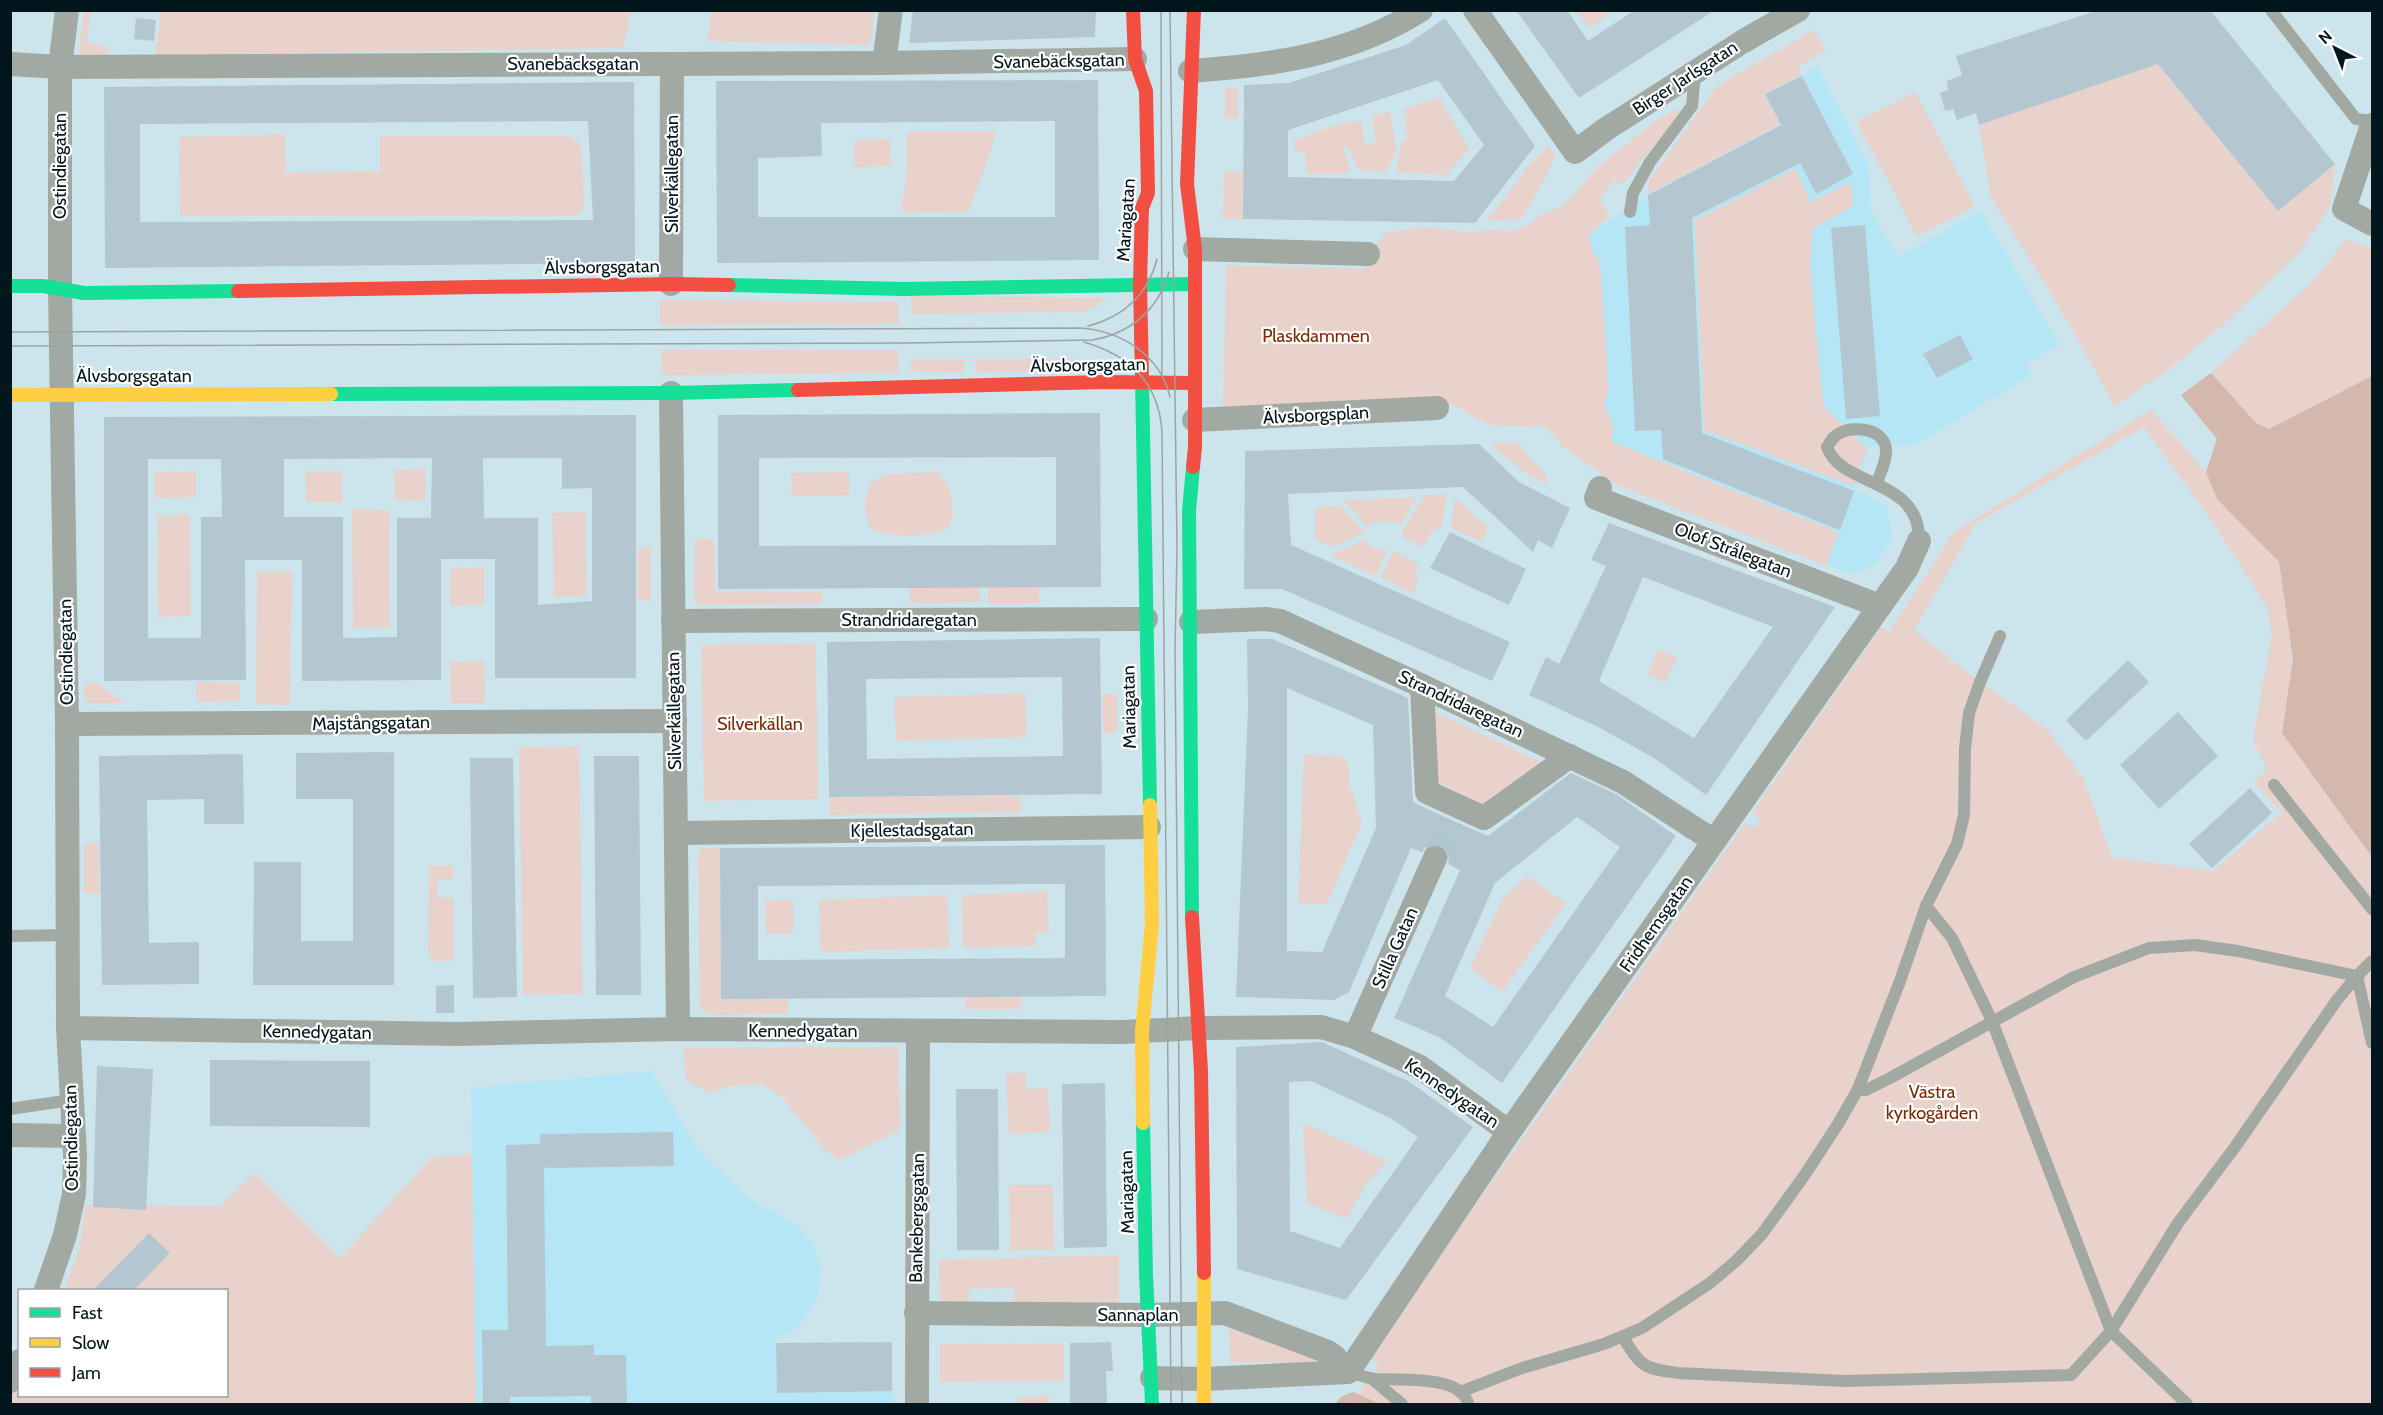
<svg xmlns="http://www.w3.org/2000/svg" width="2383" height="1415" font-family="Cabin,sans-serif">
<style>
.built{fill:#b5e6f6}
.green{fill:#e8d2cb;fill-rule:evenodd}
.forest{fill:#d4b7ad}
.building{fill:#b4c7d0;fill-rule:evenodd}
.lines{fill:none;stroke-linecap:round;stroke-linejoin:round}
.street-tunnel{stroke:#aec6ce;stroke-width:24;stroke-dasharray:24 12;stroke-linecap:butt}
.lane{stroke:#a2a9a2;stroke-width:12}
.street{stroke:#a2a9a2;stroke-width:24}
.fast{stroke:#16e098;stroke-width:14}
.slow{stroke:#ffcf43;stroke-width:14}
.jam{stroke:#f24e42;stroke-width:14}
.tram{stroke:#9aa4a2;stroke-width:1.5}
.labels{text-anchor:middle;stroke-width:4.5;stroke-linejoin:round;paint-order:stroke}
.street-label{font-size:18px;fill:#01161d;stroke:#fff}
.park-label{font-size:18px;fill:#7e2800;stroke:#fff}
</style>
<rect width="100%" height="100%" fill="#cce5ed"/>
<g class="built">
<path d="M1818 67 1869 166 1871 211 1898 257 1981 211 2059 344 2026 365 2033 374 1914 445H1869L1856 491 1887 506 1892 536 1877 563 1856 574 1827 566 1838 532 1595 435 1590 234 1648 195 1781 125 1765 94Z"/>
<path d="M652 1071 698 1150 744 1194 761 1206 800 1227 813 1245 821 1265 817 1300 797 1328 774 1339 776 1343 892 1342V1404H476L471 1088Z"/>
</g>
<g class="green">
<path d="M84 11H91L87 42 110 48 103 57H81L79 47Z"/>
<path d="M161 11H631L623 48 155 55Z"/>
<path d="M711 11V10L875 11 870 45 708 41Z"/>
<path d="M1575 11H1613L1589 28Z"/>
<path d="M1814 30 1826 51 1798 66 1801 75 1764 94 1780 124 1648 194 1649 180 1718 85Z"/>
<path d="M2158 64 2278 211 2335 164 2330 208 2298 254 2222 326 2163 374 2115 406 2057 303 1991 197 1979 125Z"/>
<rect x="1225" y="88" width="13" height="30"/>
<path d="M1915 92 1975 206 1917 236 1857 122Z"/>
<path d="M1439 97 1469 149 1447 175 1396 172 1402 141 1408 139 1404 109Z"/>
<path d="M1676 109 1680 113 1622 185 1615 180 1600 198 1609 216 1590 234 1592 251 1600 261 1609 389 1604 405 1613 424 1612 442 1838 532 1827 566 1617 485 1562 446 1546 427 1488 425 1458 407 1441 401 1223 408 1226 265 1364 269 1368 254 1387 232 1426 227 1473 233 1484 231 1468 229 1513 231 1531 223 1535 218 1564 205 1599 166 1654 122Z"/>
<path d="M1390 111 1396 152 1386 172 1358 170 1349 147H1343L1350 168 1349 173H1306L1305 153 1303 151 1294 152V140L1348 121 1349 123 1361 120 1364 145 1376 143 1372 116Z"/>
<path d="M907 132H996L987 162 968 212 905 213 901 209 906 180Z"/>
<path d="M285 134 286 173 380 171V136H569L578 141 582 149 584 206 581 212 573 216H180L179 137Z"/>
<path d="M890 139 891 166 855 167 854 141Z"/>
<path d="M1548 145 1555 156 1554 161 1523 217 1517 220 1487 221 1528 167Z"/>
<path d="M1796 168 1810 202 1851 182 1853 206 1813 228 1810 264 1823 406 1867 448 1853 486 1704 430 1695 220Z"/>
<path d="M1224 172H1244L1243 219H1223Z"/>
<path d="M2345 240 2372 248V376L2269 429 2256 423 2211 373 2314 280Z"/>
<path d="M911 296 1106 298 1096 306 1081 312 912 314Z"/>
<path d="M660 300 899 302V324L662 325 660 323Z"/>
<path d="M662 350H899L898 373 666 375 661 370Z"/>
<path d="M916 359H1075L1086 361 1095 369 976 373 975 361H964L963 373 910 371 911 362Z"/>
<path d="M2151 410 2206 472 2217 499 2279 562 2293 659 2282 733 2372 857V1404H1351L1379 1363 1368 1358 1744 824 1755 827 1761 819 1752 813 1881 627 1889 632 1954 532ZM2144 427 2212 521 2267 607 2272 634 2253 740 2267 769 2254 783 2282 812 2213 871 2112 857 2083 778 2047 729 1980 682 1914 631 1976 523Z"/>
<path d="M1495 443H1516L1520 446 1545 474 1547 480 1546 484 1523 471 1492 446Z"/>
<path d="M425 469 426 500 395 501 394 470Z"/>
<path d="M196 471V497L155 498V472Z"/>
<path d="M305 471H342V502H306Z"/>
<path d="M849 472V495L792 496 791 473Z"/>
<path d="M938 472C953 491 956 506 949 528 925 537 893 539 870 528 863 512 864 500 870 483L889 474Z"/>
<path d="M1447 494 1441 527 1431 532 1423 547 1403 538 1402 531 1425 495Z"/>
<path d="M1417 497 1401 524C1387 521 1379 519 1367 527L1344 500Z"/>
<path d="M1455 498 1488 528 1482 542 1451 528Z"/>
<path d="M1340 506 1365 532 1332 547 1315 539V507Z"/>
<path d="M352 509 389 510 390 627 353 628Z"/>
<path d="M585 512 587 596 554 597 552 513Z"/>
<path d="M190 515 191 616 158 617 157 515Z"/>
<path d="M714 539 716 591 822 592V604L698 605 694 598 695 540Z"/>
<path d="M1364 540 1372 547 1386 551 1376 576 1330 555Z"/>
<path d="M651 548V601L637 600V549Z"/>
<path d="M1393 551 1418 564 1416 575 1418 582 1413 593 1381 577Z"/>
<path d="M484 567V605L450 606V568Z"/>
<path d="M257 571H292L290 705 256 704Z"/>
<path d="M909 588H979L980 602 910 603Z"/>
<rect x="988" y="588" width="51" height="15"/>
<path d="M816 643 818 799 704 801 701 645Z"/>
<path d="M1659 649 1677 658 1665 682 1647 673Z"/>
<path d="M484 661 485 703H451L450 662Z"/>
<path d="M92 682 97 683 125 703H89L83 693 85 686Z"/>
<path d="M196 682 240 683V701L200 702 196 698Z"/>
<path d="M1025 693 1027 737 896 741 894 697Z"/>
<path d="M1102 694H1117V732L1103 733Z"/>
<path d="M1433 711 1545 764 1486 806 1438 782Z"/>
<path d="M579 746 583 994 523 995 519 748Z"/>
<path d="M1304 754 1342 757 1348 765 1350 785 1362 822 1327 904H1298Z"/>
<path d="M1020 796 1021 812 830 815 829 797Z"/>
<path d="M99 842 100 893H84V844Z"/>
<path d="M703 848H720L721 999 788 998 787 1014 716 1015C709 1014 704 1013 700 1005L698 852Z"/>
<path d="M429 866H453V879L438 880 437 897 454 898V961H435L428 952Z"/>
<path d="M1527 876 1566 903 1502 992 1470 968 1502 900Z"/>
<path d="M1047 892 1049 932 1035 933 1036 946 963 948 962 895Z"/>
<path d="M947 895 949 948 821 952 819 900Z"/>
<path d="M793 900V934H766L765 901Z"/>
<path d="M965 997H1021L1020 1009H965Z"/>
<path d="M898 1047 900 1130 839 1160 823 1148 783 1098 761 1084 730 1086 709 1093 686 1080 683 1048Z"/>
<path d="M1025 1072 1026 1089 1048 1088 1050 1132 1009 1134 1006 1074Z"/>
<path d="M1303 1123 1387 1161 1365 1185 1347 1219 1307 1203Z"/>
<path d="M472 1153 476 1404H11V1392L19 1384 20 1396H226V1290H64L80 1247 85 1205 220 1206 255 1173 340 1258 431 1158Z"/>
<path d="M1009 1185H1053L1054 1250H1010Z"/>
<path d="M1119 1255V1304L1015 1309 1014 1288 969 1289V1308L940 1306 939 1260Z"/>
<path d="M1233 1327 1319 1357 1312 1363 1230 1362 1229 1328Z"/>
<path d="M1064 1343V1381L940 1382V1344Z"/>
<path d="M1049 1396V1404H1017L1019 1398Z"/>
</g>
<g class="forest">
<path d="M2211 373 2256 423 2269 429 2372 376V857L2282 733 2293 659 2279 562 2217 499 2206 472 2217 439 2181 395Z"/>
<path d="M1353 1392 1380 1404H1335L1342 1396Z"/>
</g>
<g class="building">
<path d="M913 10H1096L1095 37 909 43Z"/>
<path d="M1516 10H1567L1588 41 1635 10H1715L1579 98Z"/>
<path d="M2099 10H2210L2335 164 2278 211 2158 64 1979 125 1976 113 1957 120 1953 109 1945 111 1940 93 1948 90 1947 81 1962 75 1956 56Z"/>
<path d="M136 18 156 20 154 41 134 39Z"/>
<path d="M1445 18 1535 146 1475 223 1243 219 1244 85 1289 83 1406 45ZM1438 80 1484 145 1454 181 1288 177V130Z"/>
<path d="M1802 76 1853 174 1816 194 1800 163 1692 218 1702 433 1854 491 1840 530 1663 459 1661 430 1635 431 1625 227 1650 225 1648 195 1781 125 1765 94Z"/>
<path d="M1098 80 1099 260 717 263 716 81ZM1055 121V217H758V158L822 156 821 123Z"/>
<path d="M634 82 635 263 105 268 104 87ZM588 121 593 220 140 222V124Z"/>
<path d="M1865 225 1880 416 1846 419 1831 228Z"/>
<path d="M1960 335 1973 359 1937 378 1923 354Z"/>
<path d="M1100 413 1101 587 718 589V415ZM1056 457V545L759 546V458Z"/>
<path d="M636 415V678H495V559H441V680L302 681V560H245L246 680 104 681V417ZM432 458 431 518H397V637L343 638V517H284V459ZM483 458H562V489L592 488V601L538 605V518H484ZM148 459H221L222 517H201V638H148Z"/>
<path d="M1479 444 1519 482 1570 508 1552 548 1538 540 1533 552 1463 487 1288 494 1291 545 1510 642 1492 681 1282 589H1244L1245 451Z"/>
<path d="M1609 523 1835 607 1706 795 1654 758 1598 727 1529 695 1546 657 1559 664 1606 566 1591 560ZM1643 577 1773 627 1694 738 1599 681Z"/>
<path d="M1450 532 1526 569 1509 605 1430 568Z"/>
<path d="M1100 638 1102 794 829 797 827 642ZM1062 677 1063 756 867 759 866 679Z"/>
<path d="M1247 639H1273L1408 698 1413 802 1451 820 1488 836 1571 773 1616 794 1676 836 1502 1083 1439 1037 1394 1018 1460 870 1448 864 1449 857 1447 850 1440 845 1427 846 1422 852 1411 848 1349 992 1334 1000 1236 997 1248 707ZM1287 688 1373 725 1376 828 1322 952 1287 951ZM1577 817 1620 847 1493 1027 1445 996 1495 883Z"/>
<path d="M2128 660 2149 682 2086 741 2066 720Z"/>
<path d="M2178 712 2218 756 2159 809 2120 765Z"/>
<path d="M394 752V985H253L254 862H301V941H353V799H296V753Z"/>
<path d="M243 754 244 824H204V799L147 800 149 943 199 942V984L102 985 99 756Z"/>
<path d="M594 756H639L641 995H596Z"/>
<path d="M470 758H513L517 997 473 998Z"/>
<path d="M2250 788 2272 813 2212 868 2189 844Z"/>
<path d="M1105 845 1106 996 721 999 720 848ZM1065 884V958L758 960V886Z"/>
<path d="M454 985V1013H436V986Z"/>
<path d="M1322 1042 1410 1082 1473 1127 1346 1300 1237 1269 1236 1047ZM1311 1081 1392 1119 1418 1137 1340 1248 1290 1231 1289 1082Z"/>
<path d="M210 1060 370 1061V1127L210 1126Z"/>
<path d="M97 1066 153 1069 146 1210 93 1207Z"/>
<path d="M1105 1083 1107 1247 1064 1248 1062 1084Z"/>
<path d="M956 1089H998L999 1250H957Z"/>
<path d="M673 1132 674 1166 544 1168 546 1346 594 1345V1355H626L627 1404H591V1396L510 1397V1404H483L482 1330H508L506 1145 540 1144V1134Z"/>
<path d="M149 1233 170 1253 134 1290H93Z"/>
<path d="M892 1342V1391L777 1393 776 1343Z"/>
<path d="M1111 1342 1113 1371H1106L1107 1404H1070V1343Z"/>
</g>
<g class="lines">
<path class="street-tunnel" d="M1435 858 1451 820"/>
<g class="lane">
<path d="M2271 10 2356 119 2372 121"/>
<path d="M1630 212 1633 193 1650 162 1692 106 1695 72"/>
<path d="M1877 483C1880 473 1887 461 1886 450 1885 429 1855 425 1840 433 1833 436 1831 441 1827 447 1841 488 1921 477 1919 541"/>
<path d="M2274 785 2372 909"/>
<path d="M1926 906 1952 938 1992 1021 2111 1331 2187 1404"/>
<path d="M10 936 67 935"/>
<path d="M2357 976 2372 1043"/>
<path d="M1858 1089 1866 1090 1890 1078 2074 977 2149 948 2195 945 2238 951 2357 976 2372 961"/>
<path d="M10 1109 71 1100"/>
<path d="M1623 1337C1640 1366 1644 1369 1678 1373L1844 1381 2071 1375 2111 1331 2178 1223 2235 1147 2337 1000 2357 976"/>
<path d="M1348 1372C1357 1374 1366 1378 1375 1379 1398 1380 1463 1375 1468 1404"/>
<path d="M1372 1379 1402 1404"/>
<path d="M1460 1392 1522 1368 1604 1344 1642 1328 1710 1283 1736 1261 1762 1234 1804 1176 1838 1124 1858 1089 1900 981 1926 906 1957 844 1964 815 1965 749 1969 713 1980 682 2000 636"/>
</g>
<g class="street">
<path d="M1475 10 1575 152 1606 129 1742 42 1798 10"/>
<path d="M884 63 891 10"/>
<path d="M10 64 60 67 884 63 1135 59"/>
<path d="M1190 71C1271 66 1352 54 1421 10"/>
<path d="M2372 125 2344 209 2372 224"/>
<path d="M1195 249 1368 254"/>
<path d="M671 284 672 64"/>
<path d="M671 393 678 1029"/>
<path d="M1194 420 1437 408"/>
<path d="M1600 488 1596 498 1880 606"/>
<path d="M673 621 1146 619"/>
<path d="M1191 622 1266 619 1280 621 1422 686 1623 782 1714 841"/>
<path d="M1422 686 1427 792 1484 818 1570 756"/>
<path d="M67 724 675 721"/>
<path d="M676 833 1149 827"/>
<path d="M68 1028 457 1034 678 1029 1123 1032 1199 1028 1321 1027 1355 1037 1420 1067 1509 1132"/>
<path d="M1355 1037 1435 858"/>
<path d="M10 1135 74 1136"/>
<path d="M46 1290 65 1235 74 1194 75 1155 68 1028 67 724 60 289V67L67 10"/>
<path d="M916 1313 1148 1315 1225 1313 1328 1352 1335 1357 1334 1372"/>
<path d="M1152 1378 1204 1379 1348 1372 1509 1132 1880 606 1907 568 1919 541"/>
<path d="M10 1381 20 1361"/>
<path d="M917 1404 918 1032"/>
</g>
<g class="fast">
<path d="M729 285 904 289 1194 284"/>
<path d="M10 286H43L84 293 238 291"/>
<path d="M1142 378 1150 805"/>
<path d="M331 394 671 393 798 390"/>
<path d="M1192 917 1189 511 1193 467"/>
<path d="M1143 1123 1146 1274 1152 1404"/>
</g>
<g class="slow">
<path d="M10 395 331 394"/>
<path d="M1143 1123 1142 1031 1152 924 1150 805"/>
<path d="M1204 1404V1273"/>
</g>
<g class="jam">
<path d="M1133 10 1135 59 1146 91 1148 193 1142 208 1140 284 1142 378"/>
<path d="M238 291 671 284 729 285"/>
<path d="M798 390 1104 382 1194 383"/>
<path d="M1193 467 1195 447V249L1187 184 1194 10"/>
<path d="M1192 917 1201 1071 1204 1273"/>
</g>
<g class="tram">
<path d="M1161 10 1162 377"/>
<path d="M1170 10 1177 549 1175 651 1182 1404"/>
<path d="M1088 326C1123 317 1148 295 1157 259"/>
<path d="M10 332 1080 328C1122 331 1160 355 1170 397"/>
<path d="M1084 342C1131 356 1158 382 1162 431L1171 1404"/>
<path d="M10 346 905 343 1092 340C1130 334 1159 309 1169 272"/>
</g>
</g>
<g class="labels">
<g class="street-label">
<text transform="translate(1059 61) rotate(-1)" y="6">Svanebäcksgatan</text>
<text x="573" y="70">Svanebäcksgatan</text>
<text transform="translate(1685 78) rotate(-33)" y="6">Birger Jarlsgatan</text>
<text transform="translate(60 166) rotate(-90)" y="6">Ostindiegatan</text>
<text transform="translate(672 174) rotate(-90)" y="6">Silverkällegatan</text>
<text transform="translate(1126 220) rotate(-86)" y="6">Mariagatan</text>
<text transform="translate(602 267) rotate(-1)" y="6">Älvsborgsgatan</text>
<text transform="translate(1088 365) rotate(-1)" y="6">Älvsborgsgatan</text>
<text x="134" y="382">Älvsborgsgatan</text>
<text transform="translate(1316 415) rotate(-3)" y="6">Älvsborgsplan</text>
<text transform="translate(1733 550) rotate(21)" y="6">Olof Strålegatan</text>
<text x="909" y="626">Strandridaregatan</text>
<text transform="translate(66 652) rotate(-91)" y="6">Ostindiegatan</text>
<text transform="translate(1461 704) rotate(25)" y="6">Strandridaregatan</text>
<text transform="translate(1129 707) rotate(-91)" y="6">Mariagatan</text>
<text transform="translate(674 711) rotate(-91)" y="6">Silverkällegatan</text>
<text transform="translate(371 723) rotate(-1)" y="6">Majstångsgatan</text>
<text transform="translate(912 830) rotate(-1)" y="6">Kjellestadsgatan</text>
<text transform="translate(1656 924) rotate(-55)" y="6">Fridhemsgatan</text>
<text transform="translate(1395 948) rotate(-66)" y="6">Stilla Gatan</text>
<text x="803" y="1037">Kennedygatan</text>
<text transform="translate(317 1032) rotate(1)" y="6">Kennedygatan</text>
<text transform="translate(1452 1093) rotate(34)" y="6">Kennedygatan</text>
<text transform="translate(71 1138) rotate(-91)" y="6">Ostindiegatan</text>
<text transform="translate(1127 1192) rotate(-91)" y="6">Mariagatan</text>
<text transform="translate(917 1218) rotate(-89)" y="6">Bankebergsgatan</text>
<text x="1138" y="1321">Sannaplan</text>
</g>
<g class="park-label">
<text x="1316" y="342">Plaskdammen</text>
<text x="760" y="730">Silverkällan</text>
<text x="1932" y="1098">Västra<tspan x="1932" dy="21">kyrkogården</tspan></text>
</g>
</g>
<rect width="2383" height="1415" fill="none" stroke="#01161d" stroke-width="24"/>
<rect x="18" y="1289" width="210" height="108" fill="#ffffff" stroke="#99a2a5" stroke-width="1.5"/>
<rect x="30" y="1308" width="30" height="9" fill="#16e098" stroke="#99a2a5" stroke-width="1.5"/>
<text x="72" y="1319" font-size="18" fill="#01161d">Fast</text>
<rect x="30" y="1338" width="30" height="9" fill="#ffcf43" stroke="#99a2a5" stroke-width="1.5"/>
<text x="72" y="1349" font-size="18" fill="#01161d">Slow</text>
<rect x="30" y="1368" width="30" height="9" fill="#f24e42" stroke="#99a2a5" stroke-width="1.5"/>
<text x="72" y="1379" font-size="18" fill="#01161d">Jam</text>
<g transform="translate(2335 48) rotate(318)" stroke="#ffffff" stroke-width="4.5" paint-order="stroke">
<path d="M0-4.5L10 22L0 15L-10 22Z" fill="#01161d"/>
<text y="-9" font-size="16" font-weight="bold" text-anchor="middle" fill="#01161d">N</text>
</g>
</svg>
